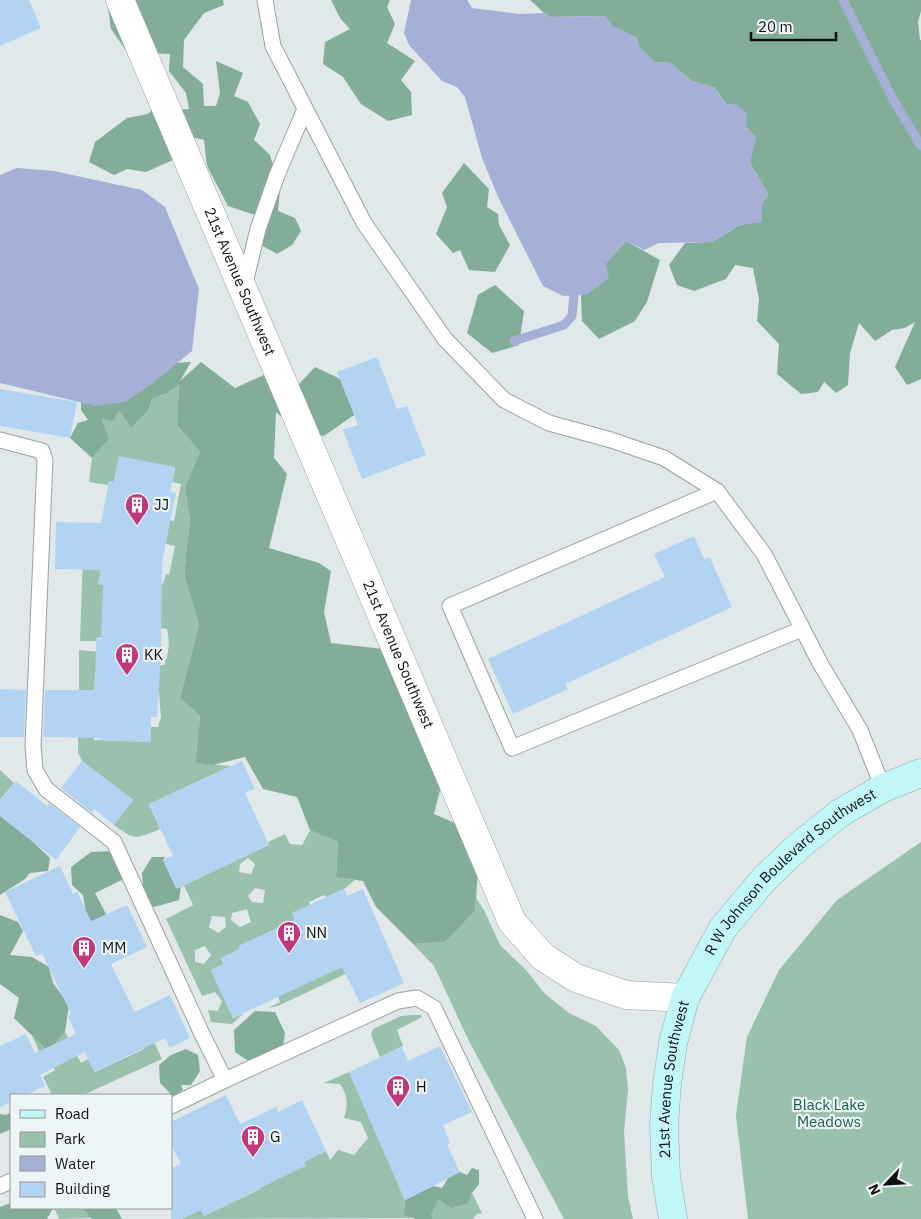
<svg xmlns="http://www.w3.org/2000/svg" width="921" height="1219" font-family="'IBM Plex Sans',sans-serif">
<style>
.green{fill:#9ac0ae;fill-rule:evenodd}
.forest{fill:#82ad99}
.water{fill:#a6b0d6}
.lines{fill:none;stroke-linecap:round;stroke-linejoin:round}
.stream{stroke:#a6b0d6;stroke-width:9}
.building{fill:#b2d3f2}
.lane-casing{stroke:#9ba2a4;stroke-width:17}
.street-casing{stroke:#9ba2a4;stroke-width:29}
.secondary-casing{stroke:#9ba2a4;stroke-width:29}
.lane{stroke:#fff;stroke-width:15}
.street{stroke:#fff;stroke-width:28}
.secondary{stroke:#c1f8f6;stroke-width:28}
.labels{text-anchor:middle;stroke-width:4.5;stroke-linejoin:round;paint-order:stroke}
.street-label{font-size:15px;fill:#101213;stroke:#edf5f7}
.poi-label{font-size:15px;fill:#101213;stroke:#edf5f7;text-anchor:start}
.park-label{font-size:15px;fill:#146247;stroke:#edf5f7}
</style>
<rect width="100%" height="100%" fill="#e0e8ea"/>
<g class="green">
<path d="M179 383 177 425 200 452 185 487 190 520 184 574 199 625 180 698 200 716 197 763 231 766 149 804 160 829C136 839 135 841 114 825L133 800 82 761 78 752V713L95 714 94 740 150 742 151 727H158L161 717 159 692 152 691 159 665H164C169 654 170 641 167 629L161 628 96 638V641H80L83 556 103 560 98 584 156 595 159 583 163 584 166 574 169 575 175 546 166 544 168 532 163 530 165 519 174 521 181 484 172 482 175 469 119 457 114 482 109 481 108 485 89 482 92 458 109 439 102 419 119 409 131 428 148 411 152 399 167 393Z"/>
<path d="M79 650 101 652 95 674 94 700 79 703Z"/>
<path d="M0 770 14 783 0 800Z"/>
<path d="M310 830 338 842 336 876 355 880 344 889 326 897 324 895 309 902 310 905 292 913 295 920 239 946 240 949 221 958 223 964 211 970 233 1018 244 1013 232 1024 211 1022 208 1010 218 1011 222 1001 215 992 202 996 166 919 193 905 184 885 269 845 268 842 285 834 290 844 302 845ZM248 858 255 864 251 874 239 872 240 864ZM255 888 265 890 263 903 252 902 248 896ZM247 909 251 922 240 927 231 920 232 913ZM212 916 225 917 226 927 218 933 209 927ZM205 946 211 955 204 964 195 962V950Z"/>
<path d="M921 842V1219H748L736 1115 747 1037 779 970 837 900Z"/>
<path d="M476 898 484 910 500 945 526 970 545 994 569 1013 596 1026 619 1050 626 1068 628 1089 624 1132 628 1196 633 1219H564L468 1039 434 966 413 944 445 942 475 911Z"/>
<path d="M337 958 354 970 278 1006 268 1008 280 1002 278 996Z"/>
<path d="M412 1015H421L422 1017 397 1030 403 1046 380 1057 371 1035 373 1029 401 1016Z"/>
<path d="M65 1032 81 1063 88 1059 95 1072 144 1049 141 1042 152 1037 162 1059 83 1095H52L43 1077 55 1070 52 1064 46 1067 32 1035 48 1051Z"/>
<path d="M349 1072 405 1200 404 1207 415 1218 181 1219 201 1210 204 1216 260 1189 258 1184 289 1173 305 1166 304 1162 326 1151 330 1160 338 1150 354 1155 368 1138 361 1122 344 1118C348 1105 348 1096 340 1084L324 1083Z"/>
<path d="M472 1193 482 1213 477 1214 473 1219H433L431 1216 439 1199 468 1203Z"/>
<path d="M54 1208H83L92 1218 59 1219Z"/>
</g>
<g class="forest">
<path d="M107 0H223L224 5 204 13 184 40 183 67 203 84 204 106H216L220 93 216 61 243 73 234 96 248 102 260 124 254 140 270 155 280 190 278 211 295 218 301 231 292 245 277 254 261 245 267 212 255 215 228 206 207 166 204 140 188 136 175 159 146 172 127 169 114 175 89 162 95 142 127 118 148 114 158 103 176 110 189 109 186 93 169 71 170 54 127 52 111 29Z"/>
<path d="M331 0H390L387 7 395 24 387 43 415 61 401 80 411 92 412 115 388 121 361 104 343 77 323 64 325 42 350 29 340 18Z"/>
<path d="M530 0H921V11L918 22 920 40H921V379L907 385 895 367 915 322 905 328 892 330 875 341 859 323 850 353 848 385 836 393 824 382 818 392 801 394 777 374 779 344 757 321 759 299 753 268 735 265 726 279 694 291 677 285 669 265 685 243 712 242 740 225 762 221V205L768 194 750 163 755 137 746 126 737 105 726 104 715 88 692 81 670 63 654 62 639 47 637 38 612 26 605 16 550 17 544 13Z"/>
<path d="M464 163 489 189 487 207 498 214 499 225 510 245 495 272 469 270 460 250 453 253 436 234 447 207 442 193Z"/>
<path d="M626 241 660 260 647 302 635 321 599 339 582 321 581 295 589 293 606 263Z"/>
<path d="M495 285 524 311 519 345 492 353 467 333 478 295Z"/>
<path d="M191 362 180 381 201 362 235 388 266 374 298 385 315 367 347 382 357 413 324 436 294 428 276 412 274 458 287 474 269 548 319 563 331 571 324 612 331 643 383 649 444 774 434 814 464 827 479 859 475 911 445 942 413 944 376 907 363 881 336 877 338 842 310 830 297 797 263 789 245 757 213 765 196 763 200 716 180 698 199 625 184 574 190 520 185 487 200 452 177 425 179 384 167 393 152 399 148 411 131 428 119 410 113 421 102 419 109 439 92 458 70 438 78 423 88 420 81 410V385L173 363Z"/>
<path d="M0 816 31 840 50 858 48 871 30 873 25 879 0 895Z"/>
<path d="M114 851 124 879 95 893 106 914V933L88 925 83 895 72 885 71 867 91 852Z"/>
<path d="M152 857H165L163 860 176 888 181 886 179 900 154 907 144 899 142 873Z"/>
<path d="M0 915 18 922 23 931 10 955 32 957 49 967 53 983 69 1005 65 1032 48 1051 14 1018 19 998 0 984Z"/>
<path d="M255 1011 275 1012 285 1033 281 1060 260 1069 235 1052 234 1030Z"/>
<path d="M186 1049 198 1055 200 1071 191 1085H181L183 1090 173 1096 160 1083 159 1065 171 1055Z"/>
<path d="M11 1112V1129L0 1134V1114L6 1115Z"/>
<path d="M472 1168 479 1170V1184L472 1193 468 1203 451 1208 439 1199 431 1216 433 1219H414L415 1218 404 1215 405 1200 433 1186 442 1188 448 1178 460 1172 467 1175Z"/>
<path d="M11 1203V1208H53L47 1219H0V1207Z"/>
<path d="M83 1208H116L122 1219H92Z"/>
</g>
<g class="water">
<path d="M411 0H467L472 8 520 14 544 13 550 17 605 16 612 26 637 38 639 47 654 62 670 63 692 81 715 88 726 104 737 105 747 113 746 126 756 137 750 163 768 194 762 205V222L740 225 712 242 659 243 644 250 626 241 606 263 609 278 589 293 581 295 563 296 543 286 499 199 482 158 465 97 457 87 442 81 409 45 404 33Z"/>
<path d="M17 168 54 171 142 190 165 207 199 289 192 351 153 383 125 402 96 406 0 383V175Z"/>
</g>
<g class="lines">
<g class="stream">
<path d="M843 0 894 101 921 146"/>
<path d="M514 341 564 325 572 316 574 295"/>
</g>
</g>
<g class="building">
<path d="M0 0H29L41 28 0 46Z"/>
<path d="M377 357 397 409 407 406 426 455 362 479 343 430 358 425 337 372Z"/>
<path d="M0 389 77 402 70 438 0 426Z"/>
<path d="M119 456 175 467 170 492 176 493 162 562 161 656 157 717H151V742L99 740 100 738 43 737 45 690H95L96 638 101 639 103 585 98 584 101 570 55 569 56 522 101 523 109 481 114 482Z"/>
<path d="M694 536 704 559 710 558 732 607 565 684 568 689 513 714 488 659 665 577 654 554Z"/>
<path d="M0 689 26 690 24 737H0Z"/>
<path d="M82 761 133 800 114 825 94 809 92 813 61 788Z"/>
<path d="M242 761 255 789 245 793 269 845 177 889 163 860 173 856 149 804Z"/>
<path d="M16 781 47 806 49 803 80 827 56 860 0 816V801Z"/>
<path d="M60 866 73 894 77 892 91 921 127 905 147 947 111 964 135 1012 170 995 190 1038 170 1048 165 1038 94 1072 85 1052 40 1075 45 1086 26 1095H11V1102L0 1107V1046L26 1034 35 1053 76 1034 68 1016 71 1014 42 953 36 956 5 892Z"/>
<path d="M344 889 347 896 363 889 404 983 360 1003 342 967 233 1018 211 970 223 964 221 958 240 949 239 946 295 920 292 913Z"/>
<path d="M440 1046 472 1112 443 1125 450 1143 447 1145 460 1172 405 1200 349 1072 402 1047 408 1061Z"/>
<path d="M226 1095 240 1124 276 1107 278 1112 302 1100 326 1151 304 1162 305 1166 204 1216 201 1210 181 1219H171V1168L181 1164 171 1145V1122Z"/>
</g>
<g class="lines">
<g class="lane-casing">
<g id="lane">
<path d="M265 0 273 46 364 223 445 339 504 400 549 423 611 440 664 458 717 491 764 554 820 663 860 730 883 788"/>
<path d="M244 287 258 229 277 175 305 109"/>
<path d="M0 440 42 451 45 460 33 746 35 770 46 789 114 842 202 1034 225 1080 171 1106"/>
<path d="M717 491 450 606 512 748 802 629"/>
<path d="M225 1080 398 1001 417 998 434 1008 535 1219"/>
<path d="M0 1186 11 1181"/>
</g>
</g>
<g class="street-casing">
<g id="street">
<path id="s1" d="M120 0 512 922 543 957 576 978 626 995 685 998"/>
</g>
</g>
<g class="secondary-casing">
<g id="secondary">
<path id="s2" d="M673 1219 666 1176 664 1125 667 1084 673 1043 685 998 723 928 765 878 800 845 840 813 883 788 921 773"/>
</g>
</g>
<use href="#lane" class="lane"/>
<use href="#street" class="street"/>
<use href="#secondary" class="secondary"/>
</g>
<defs>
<g id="building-pin" transform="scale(1.25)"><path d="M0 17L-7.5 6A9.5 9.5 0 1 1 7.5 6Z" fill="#c0397a" stroke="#edf5f7"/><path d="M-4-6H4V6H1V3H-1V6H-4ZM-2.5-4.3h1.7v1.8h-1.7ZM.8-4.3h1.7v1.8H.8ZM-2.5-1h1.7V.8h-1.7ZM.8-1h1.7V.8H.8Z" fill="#fff"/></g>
</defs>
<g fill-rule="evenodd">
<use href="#building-pin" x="137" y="505"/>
<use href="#building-pin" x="127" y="655"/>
<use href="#building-pin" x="289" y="933"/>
<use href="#building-pin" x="84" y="948"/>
<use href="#building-pin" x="398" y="1087"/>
<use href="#building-pin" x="253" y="1137"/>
</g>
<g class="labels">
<g class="street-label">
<text dy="5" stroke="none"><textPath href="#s1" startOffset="306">21st Avenue Southwest</textPath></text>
<text dy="5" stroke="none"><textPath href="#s1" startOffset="711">21st Avenue Southwest</textPath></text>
<text dy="5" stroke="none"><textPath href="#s2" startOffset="391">R W Johnson Boulevard Southwest</textPath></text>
<text dy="5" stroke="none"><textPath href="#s2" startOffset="141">21st Avenue Southwest</textPath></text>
</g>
<g class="poi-label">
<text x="154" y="510">JJ</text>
<text x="144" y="660">KK</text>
<text x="306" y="938">NN</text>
<text x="102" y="953">MM</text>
<text x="416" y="1092">H</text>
<text x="270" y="1142">G</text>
</g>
<g class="park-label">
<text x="829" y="1110">Black Lake<tspan x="829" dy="17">Meadows</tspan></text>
</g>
</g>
<rect x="10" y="1094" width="162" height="115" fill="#edf5f7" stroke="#959a9c"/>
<rect x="20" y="1110" width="25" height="8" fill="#c1f8f6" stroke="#959a9c"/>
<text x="55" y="1119" font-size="15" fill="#101213">Road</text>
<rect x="20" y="1132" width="25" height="15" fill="#9ac0ae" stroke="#959a9c"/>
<text x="55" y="1144" font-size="15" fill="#101213">Park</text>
<rect x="20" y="1156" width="25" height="15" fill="#a6b0d6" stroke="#959a9c"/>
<text x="55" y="1169" font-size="15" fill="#101213">Water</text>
<rect x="20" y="1182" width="25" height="15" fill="#b2d3f2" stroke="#959a9c"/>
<text x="55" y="1194" font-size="15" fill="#101213">Building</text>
<g transform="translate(886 1184) rotate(245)" stroke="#edf5f7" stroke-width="4" paint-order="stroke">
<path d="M0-4L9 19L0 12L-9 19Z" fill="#101213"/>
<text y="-8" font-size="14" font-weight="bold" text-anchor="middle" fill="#101213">N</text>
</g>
<path d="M751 32v8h85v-8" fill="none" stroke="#101213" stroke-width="2.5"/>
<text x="758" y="32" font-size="15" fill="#101213" stroke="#edf5f7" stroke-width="4" paint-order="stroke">20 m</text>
</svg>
